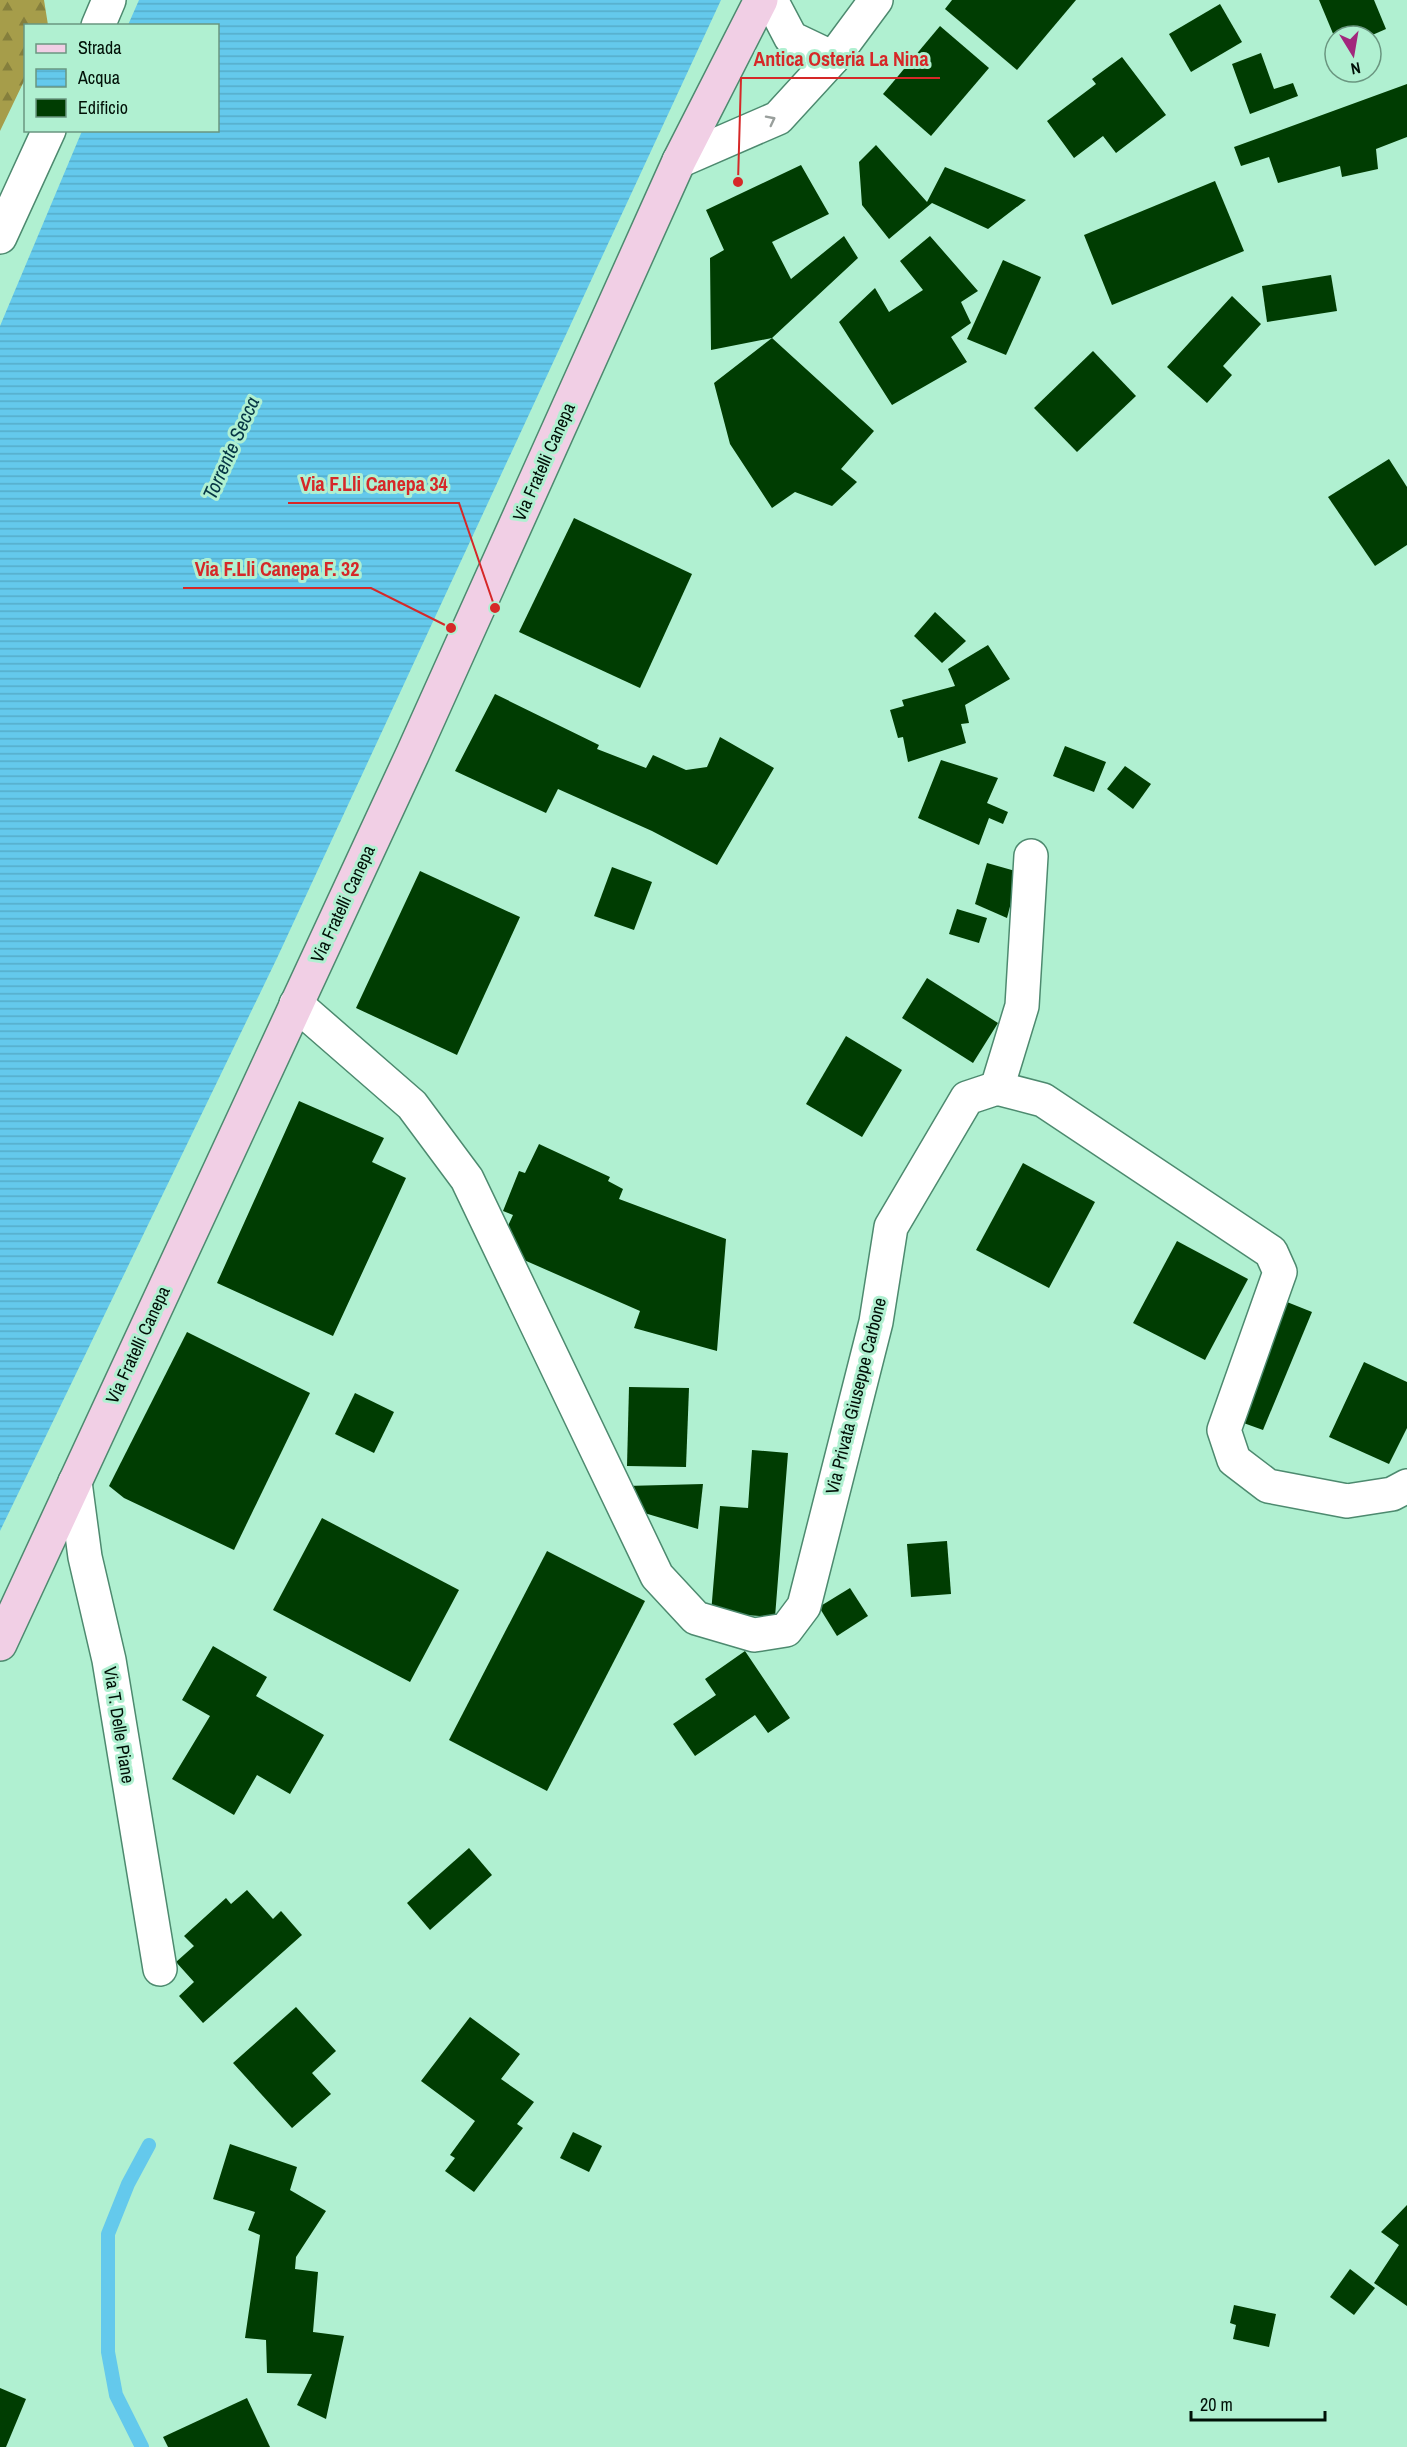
<svg xmlns="http://www.w3.org/2000/svg" width="1407" height="2447" font-family="'Archivo Narrow',sans-serif">
<style>
.forest{fill:url(#forest-firs)}
.water{fill:url(#water-rules)}
.lines{fill:none;stroke-linecap:round;stroke-linejoin:round}
.stream{stroke:#64c9ec;stroke-width:14}
.building{fill:#003d02}
.minor-casing{stroke:#4d8a6f;stroke-width:36}
.secondary-casing{stroke:#4d8a6f;stroke-width:36}
.minor{stroke:#fff;stroke-width:33}
.secondary{stroke:#f1cfe5;stroke-width:33}
.oneway{stroke:#999f9c}
.labels{text-anchor:middle;stroke-width:6;stroke-linejoin:round;paint-order:stroke}
.street-label{font-size:18px;fill:#001007;stroke:#b0f0d1}
.water-label{font-size:20px;font-style:italic;fill:#063645;stroke:#b0f0d1}
.leader{fill:none;stroke:#d62828;stroke-width:2}
.callout-dot{fill:#d62828;stroke:#b0f0d1;stroke-width:2}
.callout-label{font-size:20px;text-anchor:middle;font-weight:bold;fill:#d62828;stroke:#b0f0d1;stroke-width:6;stroke-linejoin:round;paint-order:stroke}
</style>
<defs>
<pattern id="forest-firs" width="22" height="20" patternUnits="userSpaceOnUse" patternTransform="scale(1.5)"><rect width="22" height="20" fill="#a69d4a"/><path d="M5 1l3.5 6h-7zM16 11l3.5 6h-7z" fill="#857f3c"/></pattern>
<pattern id="water-rules" width="6" height="5" patternUnits="userSpaceOnUse" patternTransform="scale(1.5)"><rect width="6" height="5" fill="#64c9ec"/><path d="M0 2.5h6" fill="none" stroke="#55acc9"/></pattern>
</defs>
<rect width="100%" height="100%" fill="#b0f0d1"/>
<path class="forest" d="M0 0H44L48 25 26 26 25 79 0 131Z"/>
<path class="water" d="M139 0H721L278 956 0 1531V326L82 131 218 130V26L128 25Z"/>
<g class="lines">
<path class="stream" d="M142 2447 116 2395 108 2352V2234L128 2184 149 2145"/>
</g>
<g class="building">
<path d="M952 0H1076L1017 70 945 9Z"/>
<path d="M1319 0H1374L1386 29 1370 36H1334Z"/>
<path d="M1220 4 1242 42 1191 72 1169 34Z"/>
<path d="M940 26 989 68 931 136 883 94Z"/>
<path d="M1261 53 1274 89 1293 83 1298 96 1250 114 1232 64Z"/>
<path d="M1122 57 1166 115 1116 153 1103 136 1074 158 1047 121 1096 84 1092 79Z"/>
<path d="M1407 84V137L1376 149 1378 169 1342 177 1340 166 1278 183 1269 157 1241 166 1234 147Z"/>
<path d="M876 145 927 202 945 167 1026 200 988 229 932 203 889 239 862 205 859 162Z"/>
<path d="M801 165 829 214 772 242 791 279 844 236 858 258 772 338 711 350 710 258 724 250 706 210Z"/>
<path d="M1215 181 1244 251 1112 305 1084 235Z"/>
<path d="M930 236 978 291 961 302 971 323 951 337 967 362 892 405 839 322 875 288 889 312 923 290 900 261Z"/>
<path d="M1003 260 1041 277 1006 355 967 339Z"/>
<path d="M1331 275 1337 311 1267 322 1262 286Z"/>
<path d="M1232 296 1261 324 1223 366 1232 375 1207 403 1167 367Z"/>
<path d="M772 338 874 431 841 469 857 482 832 506 795 492 772 508 730 444 714 383Z"/>
<path d="M1093 351 1136 396 1077 452 1034 408Z"/>
<path d="M1389 459 1407 487V545L1375 566 1328 497Z"/>
<path d="M574 518 692 574 640 688 519 632Z"/>
<path d="M935 612 966 641 942 663 914 636Z"/>
<path d="M988 645 1010 679 965 705 969 723 961 724 966 743 908 762 903 737 898 738 890 710 904 706 902 700 955 686 948 669Z"/>
<path d="M495 694 599 745 597 749 646 768 653 755 686 770 707 767 720 737 774 768 717 865 652 831 558 789 546 813 455 771Z"/>
<path d="M1065 746 1106 762 1094 792 1053 776Z"/>
<path d="M941 760 998 778 987 803 1008 812 1003 824 989 818 979 845 918 818Z"/>
<path d="M1125 766 1151 784 1133 809 1107 789Z"/>
<path d="M987 863 1019 872 1007 918 975 904Z"/>
<path d="M612 867 652 882 634 930 594 916Z"/>
<path d="M420 871 520 917 457 1055 356 1008Z"/>
<path d="M957 909 987 918 979 943 949 934Z"/>
<path d="M927 978 998 1023 973 1063 902 1018Z"/>
<path d="M846 1036 902 1070 862 1137 806 1104Z"/>
<path d="M299 1101 384 1138 372 1162 406 1178 333 1336 217 1283Z"/>
<path d="M539 1144 610 1177 608 1181 623 1189 619 1199 726 1239 717 1351 634 1328 640 1311 524 1260 507 1228 513 1215 503 1211 519 1171 525 1173Z"/>
<path d="M1023 1163 1095 1202 1049 1288 976 1250Z"/>
<path d="M1177 1241 1248 1279 1205 1360 1133 1323Z"/>
<path d="M1287 1302 1312 1312 1263 1430 1238 1421Z"/>
<path d="M187 1332 310 1393 234 1550 124 1498 109 1486Z"/>
<path d="M1364 1362 1407 1382V1428L1389 1464 1329 1437Z"/>
<path d="M629 1387 689 1388 686 1467 627 1466Z"/>
<path d="M355 1393 394 1412 374 1453 335 1434Z"/>
<path d="M752 1450 788 1453 775 1617 711 1613 720 1506 748 1508Z"/>
<path d="M703 1484 698 1529 631 1509 626 1486Z"/>
<path d="M322 1518 459 1590 410 1682 273 1610Z"/>
<path d="M947 1541 951 1594 911 1597 907 1544Z"/>
<path d="M547 1551 645 1601 547 1791 449 1740Z"/>
<path d="M850 1588 868 1616 837 1636 819 1607Z"/>
<path d="M213 1646 267 1677 256 1696 324 1735 290 1794 257 1775 234 1815 172 1779 210 1716 182 1700Z"/>
<path d="M745 1651 790 1718 768 1733 755 1715 695 1756 673 1724 716 1695 705 1679Z"/>
<path d="M469 1848 492 1875 430 1930 407 1903Z"/>
<path d="M247 1890 273 1919 281 1911 302 1935 203 2023 179 1996 194 1982 176 1962 194 1946 184 1936 226 1898 231 1904Z"/>
<path d="M296 2007 336 2051 312 2073 331 2094 292 2128 233 2063Z"/>
<path d="M470 2017 520 2054 501 2079 534 2102 517 2124 523 2128 474 2192 445 2171 455 2158 450 2155 475 2121 421 2081Z"/>
<path d="M573 2132 602 2146 589 2172 560 2158Z"/>
<path d="M230 2144 297 2167 290 2190 326 2211 296 2257 295 2269 318 2272 313 2332 344 2336 326 2419 297 2405 312 2374 267 2373 266 2340 245 2338 260 2235 248 2230 255 2212 213 2199Z"/>
<path d="M1407 2205V2306L1374 2283 1399 2245 1381 2232Z"/>
<path d="M1350 2269 1375 2288 1354 2315 1330 2297Z"/>
<path d="M1234 2305 1276 2314 1269 2347 1233 2339 1236 2325 1230 2323Z"/>
<path d="M0 2388 26 2399 6 2447H0Z"/>
<path d="M247 2398 270 2447H168L163 2437Z"/>
</g>
<g class="lines">
<g class="minor-casing">
<g id="minor">
<path d="M771 0 791 38 833 58"/>
<path d="M98 26 109 0"/>
<path d="M679 161 778 118 833 58 876 0"/>
<path d="M0 237 49 130"/>
<path d="M296 1004 412 1105 467 1179 657 1576 696 1618 754 1635 786 1630 804 1606 876 1322 891 1227 967 1098 997 1088 1043 1100 1271 1252 1280 1272 1224 1430 1234 1460 1268 1486 1347 1501 1392 1494 1407 1486"/>
<path d="M997 1088 1022 1006 1031 856"/>
<path d="M75 1482 85 1557 109 1660 160 1969"/>
</g>
</g>
<g class="secondary-casing">
<path id="secondary" d="M0 1644 413 753 679 161 761 0"/>
</g>
<use href="#minor" class="minor"/>
<use href="#secondary" class="secondary"/>
</g>
<defs><path id="oneway-chevron" d="M-2-3.5L2.5 0L-2 3.5" fill="none" stroke-width="1.6" stroke-linecap="round" stroke-linejoin="round" transform="scale(1.5)"/></defs>
<use class="oneway" href="#oneway-chevron" transform="translate(771 120) rotate(-27)"/>
<g class="labels">
<g class="street-label">
<text transform="translate(544 462) rotate(-66)" y="6">Via Fratelli Canepa</text>
<text transform="translate(343 904) rotate(-65)" y="6">Via Fratelli Canepa</text>
<text transform="translate(138 1345) rotate(-65)" y="6">Via Fratelli Canepa</text>
<text transform="translate(856 1396) rotate(-76)" y="6">Via Privata Giuseppe Carbone</text>
<text transform="translate(119 1725) rotate(81)" y="6">Via T. Delle Piane</text>
</g>
<g class="water-label">
<text transform="translate(231 448) rotate(-66)" y="7">Torrente Secca</text>
</g>
</g>
<path class="leader" d="M738 182L741 78H940M495 608L459 503H288M451 628L371 588H183"/>
<g class="callout-dot">
<circle cx="738" cy="182" r="6"/>
<circle cx="495" cy="608" r="6"/>
<circle cx="451" cy="628" r="6"/>
</g>
<g class="callout-label">
<text x="841" y="66">Antica Osteria La Nina</text>
<text x="374" y="491">Via F.Lli Canepa 34</text>
<text x="277" y="576">Via F.Lli Canepa F. 32</text>
</g>
<rect x="24" y="24" width="195" height="108" fill="#b0f0d1" stroke="#6a9680" stroke-width="1.5"/>
<rect x="36" y="44" width="30" height="9" fill="#f1cfe5" stroke="#6a9680" stroke-width="1.5"/>
<text x="78" y="54" font-size="18" fill="#001007">Strada</text>
<rect x="36" y="69" width="30" height="18" fill="url(#water-rules)" stroke="#6a9680" stroke-width="1.5"/>
<text x="78" y="84" font-size="18" fill="#001007">Acqua</text>
<rect x="36" y="99" width="30" height="18" fill="#003d02" stroke="#6a9680" stroke-width="1.5"/>
<text x="78" y="114" font-size="18" fill="#001007">Edificio</text>
<g transform="translate(1353 54) rotate(169)"><circle r="28" fill="#b0f0d1" stroke="#6a9680" stroke-width="1.5"/>
<path d="M0-4.5L10 22L0 15L-10 22Z" fill="#a2277c"/>
<text y="-9" font-size="16" font-weight="bold" text-anchor="middle" fill="#001007">N</text>
</g>
<path d="M1191 2411v9h134v-9" fill="none" stroke="#001007" stroke-width="3"/>
<text x="1200" y="2411" font-size="18" fill="#001007" stroke="#b0f0d1" stroke-width="4.5" paint-order="stroke">20 m</text>
</svg>
